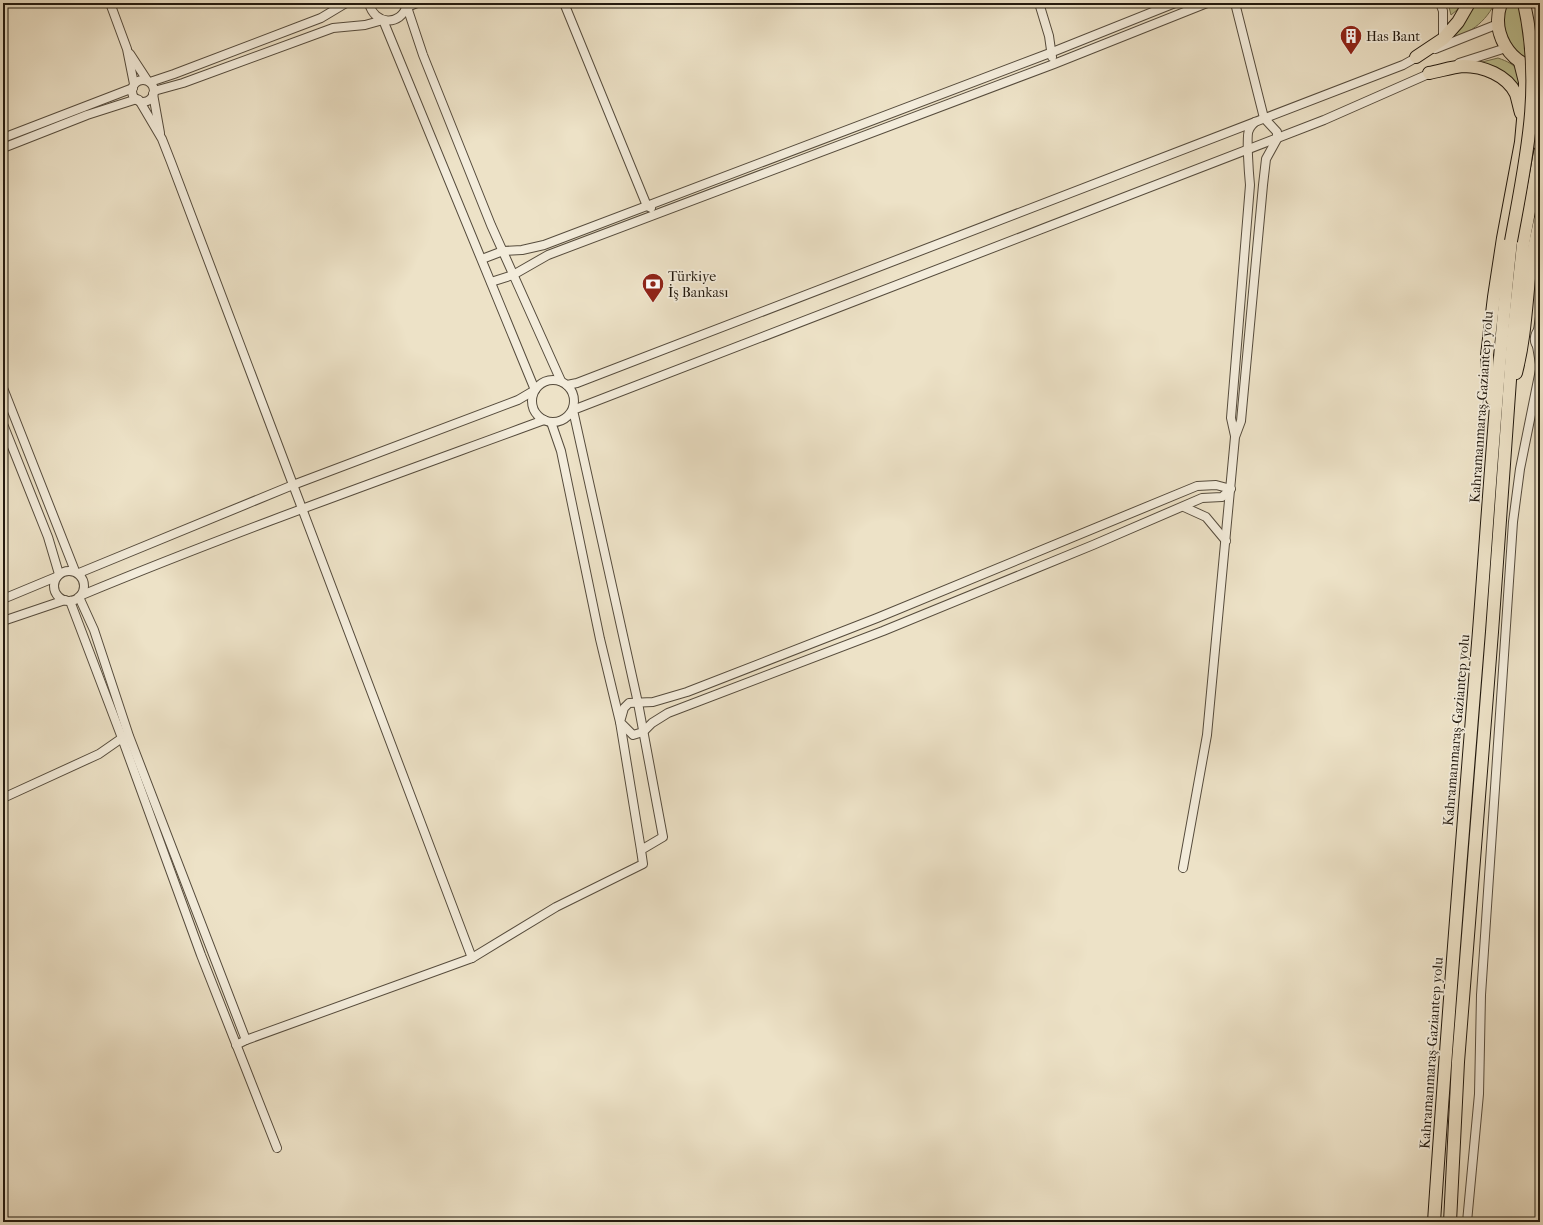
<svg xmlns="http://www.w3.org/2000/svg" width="1543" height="1225" font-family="'IM FELL French Canon',serif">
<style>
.green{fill:#bdc292;stroke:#706e50}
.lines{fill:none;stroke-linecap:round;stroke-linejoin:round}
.minor-casing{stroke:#564c3d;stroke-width:10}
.highway-casing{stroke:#231a0f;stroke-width:14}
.minor{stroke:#f3ecdb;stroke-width:8}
.highway{stroke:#ede2c7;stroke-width:12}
.highway-bridge-casing{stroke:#231a0f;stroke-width:14;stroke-linecap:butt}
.highway-bridge{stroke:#ede2c7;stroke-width:12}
.labels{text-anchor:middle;stroke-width:3.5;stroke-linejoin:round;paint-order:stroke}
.poi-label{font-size:14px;fill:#231a0f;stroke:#f3ecdb;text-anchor:start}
.street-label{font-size:14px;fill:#231a0f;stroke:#f3ecdb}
</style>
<rect width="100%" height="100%" fill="#ede2c7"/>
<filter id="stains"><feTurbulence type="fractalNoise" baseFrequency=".005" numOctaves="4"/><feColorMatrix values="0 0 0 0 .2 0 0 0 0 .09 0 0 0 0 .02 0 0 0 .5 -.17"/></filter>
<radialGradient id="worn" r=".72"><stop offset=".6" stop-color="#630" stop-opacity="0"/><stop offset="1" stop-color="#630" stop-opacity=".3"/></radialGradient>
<g class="green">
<path d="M1448 3H1461L1457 10 1451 15Z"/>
<path d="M1475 3H1495C1482 28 1465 34 1441 45Z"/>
<path d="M1508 3H1540V64C1534 62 1528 60 1522 57 1504 47 1500 20 1508 3Z"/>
<path d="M1498 58C1518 65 1520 70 1522 91L1478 63Z"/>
</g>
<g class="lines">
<g class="minor-casing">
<g id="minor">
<path d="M110 3 127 49 134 84"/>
<path d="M369 3C374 25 401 27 407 5"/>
<path d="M564 3 647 206 651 208"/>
<path d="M1039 3 1049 36 1052 57"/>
<path d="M1440 3 1443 11V39"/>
<path d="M407 7 423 55 491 225 561 381"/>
<path d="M407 7 417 3"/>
<path d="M1435 49 1498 24"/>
<path d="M130 54 147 80"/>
<path d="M1459 63 1506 48"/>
<circle cx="143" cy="91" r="11"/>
<path d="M150 82 174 74 321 18 346 3"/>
<path d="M154 91 183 83 333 28 365 25 383 20"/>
<path d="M153 94 160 133"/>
<path d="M139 100 162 139 171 162 472 958"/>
<path d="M3 138 133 88"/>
<path d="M3 148 87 115 137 99"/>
<path d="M482 259 503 251 522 250 544 245 1050 53 1175 3"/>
<path d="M491 282 513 275 548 255 1054 64 1207 3"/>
<path d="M1540 328C1533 335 1533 343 1540 349"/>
<path d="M1538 330 1540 317"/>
<path d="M1537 346 1540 364"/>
<circle cx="553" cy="401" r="21"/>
<path d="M567 385 577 383 1403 65 1421 55"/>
<path d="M3 388 75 571"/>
<path d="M551 422 561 451 600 639 620 722 641 850"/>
<path d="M3 424 48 537 59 574"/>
<path d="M1235 436 1231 418 1250 185C1249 175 1246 135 1249 130 1250 127 1253 124 1255 122"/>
<path d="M1216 485 1231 489 1222 497 1202 498 1093 545 883 631 668 713 652 723 643 732 633 735 620 722 624 708 629 703 653 702 687 692 877 618 1197 486Z"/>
<path d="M1184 507 1206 517 1226 541"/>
<circle cx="69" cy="586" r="15"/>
<path d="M79 573 293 485 518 400 535 390 383 20"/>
<path d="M82 595C234 532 389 477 544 420"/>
<path d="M79 597 94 630 129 736 246 1040"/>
<path d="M3 599 56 577"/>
<path d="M70 601 122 738 201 955 277 1148"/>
<path d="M3 621 65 600"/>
<path d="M3 798 99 754 122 738 126 737"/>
<path d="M1183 868 1207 735 1235 437 1241 421 1263 185 1266 159 1277 139V132L1264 118 1235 3"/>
<path d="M236 1045 246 1040 472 958 556 907 643 864 641 850 663 837 638 703 573 410 1324 120 1433 72"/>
<path d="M1467 1222 1479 1094 1481 995 1513 522 1520 469 1540 370"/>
</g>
</g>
<g class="highway-casing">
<g id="highway">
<path d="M1501 3C1491 32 1508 64 1540 69"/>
<path d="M1536 3 1540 25"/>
<path d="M1416 57 1443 39 1458 22 1469 3"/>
<path d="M1429 73C1440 71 1452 67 1463 66 1483 66 1507 75 1516 94 1518 100 1519 107 1521 113"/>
<path d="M1516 373C1525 338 1526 305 1530 269 1532 253 1537 236 1540 220"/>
<path d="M1492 399 1489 383 1487 355 1494 297 1503 238 1521 142 1525 98V82L1520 62"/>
<path d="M1434 1222C1447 1025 1463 828 1479 631 1489 501 1497 371 1511 241"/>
<path d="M1450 1222 1458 1062 1492 632 1513 338 1523 244 1540 152"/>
</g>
</g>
<use href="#minor" class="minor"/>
<use href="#highway" class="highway"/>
<g class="highway-bridge-casing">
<path id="highway-bridge" d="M1511 241C1526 159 1543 87 1524 3"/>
</g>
<use href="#highway-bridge" class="highway-bridge"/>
</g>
<defs>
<g id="building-pin" transform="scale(1.15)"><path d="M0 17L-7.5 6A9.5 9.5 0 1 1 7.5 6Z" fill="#8f2418" stroke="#f3ecdb"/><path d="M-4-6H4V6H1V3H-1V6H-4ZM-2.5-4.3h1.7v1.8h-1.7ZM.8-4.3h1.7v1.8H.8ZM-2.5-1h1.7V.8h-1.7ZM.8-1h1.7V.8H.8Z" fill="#fff"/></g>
<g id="bank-pin" transform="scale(1.15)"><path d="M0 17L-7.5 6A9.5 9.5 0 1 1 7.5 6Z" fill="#8f2418" stroke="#f3ecdb"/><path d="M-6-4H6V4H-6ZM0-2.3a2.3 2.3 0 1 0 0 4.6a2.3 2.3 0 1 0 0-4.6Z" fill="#fff"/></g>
</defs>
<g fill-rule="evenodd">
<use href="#building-pin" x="1351" y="36"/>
<use href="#bank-pin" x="653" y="284"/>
</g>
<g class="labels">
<g class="poi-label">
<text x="1366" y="41">Has Bant</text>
<text x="668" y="281">Türkiye<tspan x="668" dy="16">İş Bankası</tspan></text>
</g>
<g class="street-label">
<text transform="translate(1481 407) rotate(-86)" y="5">Kahramanmaraş-Gaziantep yolu</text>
<text transform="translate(1456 730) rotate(-85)" y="5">Kahramanmaraş-Gaziantep yolu</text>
<text transform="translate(1431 1053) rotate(-86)" y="5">Kahramanmaraş-Gaziantep yolu</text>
</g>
</g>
<rect width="1543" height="1225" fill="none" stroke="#ede2c7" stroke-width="16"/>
<rect x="4" y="4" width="1535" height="1217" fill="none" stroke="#231a0f" stroke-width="2"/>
<rect x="8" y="8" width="1527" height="1209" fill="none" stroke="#231a0f"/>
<rect width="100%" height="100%" filter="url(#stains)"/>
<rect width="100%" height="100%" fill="url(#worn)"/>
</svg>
